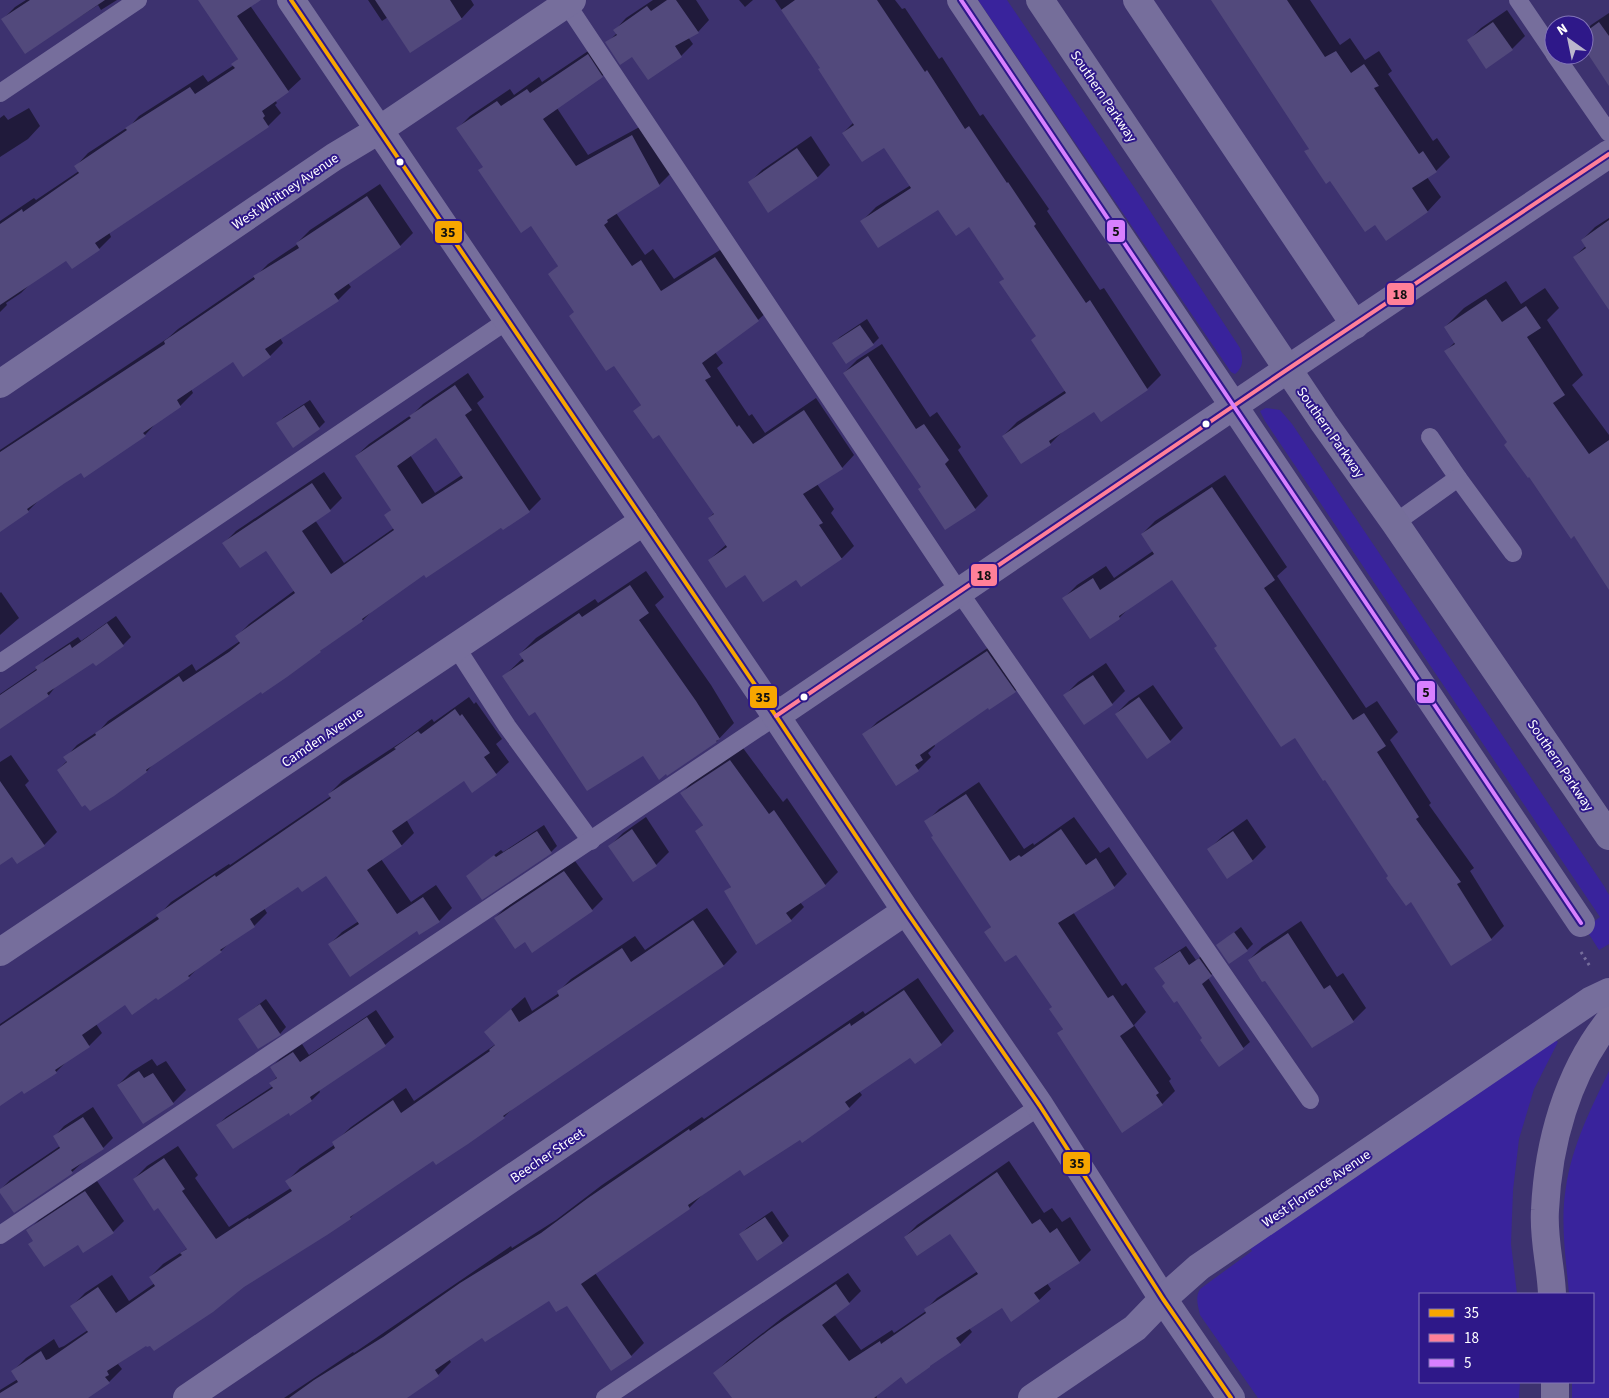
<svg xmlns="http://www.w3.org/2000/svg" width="1609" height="1398" font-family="'Source Sans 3',sans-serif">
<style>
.green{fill:#39239c}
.shadow{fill:#0007;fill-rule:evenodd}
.building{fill:#52497c;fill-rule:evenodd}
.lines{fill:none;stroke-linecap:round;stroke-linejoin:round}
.path{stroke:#766e9c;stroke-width:3;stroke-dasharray:2.5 4;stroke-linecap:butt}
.service{stroke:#766e9c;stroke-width:18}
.minor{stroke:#766e9c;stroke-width:28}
.primary{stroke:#756e9a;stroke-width:28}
.motorway{stroke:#786f9b;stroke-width:28}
.bus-1-casing{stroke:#2e1889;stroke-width:8}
.bus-2-casing{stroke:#2e1889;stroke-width:8}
.bus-3-casing{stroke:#2e1889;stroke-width:8}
.bus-1{stroke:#f7a600;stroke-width:4}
.bus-2{stroke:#ff8098;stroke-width:4}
.bus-3{stroke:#d880ff;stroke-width:4}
.bus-dot{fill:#fff;stroke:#2e1889;stroke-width:2}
.labels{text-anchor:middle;stroke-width:4;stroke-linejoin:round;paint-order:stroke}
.street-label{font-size:14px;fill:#fff;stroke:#2e1889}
.line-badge{stroke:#2e1889;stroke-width:2}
.pale-badge-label{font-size:14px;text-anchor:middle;font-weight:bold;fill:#111}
</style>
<rect width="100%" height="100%" fill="#3d326f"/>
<g class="green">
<path d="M978 0H1007L1142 199 1240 348C1243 358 1244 367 1235 374L1231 372Z"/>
<path d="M1266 408 1280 410 1292 424 1604 886 1609 895V944L1599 950 1585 928 1600 917 1265 421 1260 411Z"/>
<path d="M1554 1039 1558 1042 1534 1089 1519 1139 1513 1190 1511 1244 1517 1294H1420V1382H1520L1519 1398H1258L1200 1315C1198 1305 1195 1298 1200 1289L1252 1251 1248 1246Z"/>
<path d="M1609 1071V1398H1572V1382H1593V1294H1569C1566 1259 1560 1221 1566 1187 1572 1146 1591 1108 1609 1071Z"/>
</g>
<g class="shadow">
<path d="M26 0H117L101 10 98 5 25 52 3 19 15 7Z"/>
<path d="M205 0H253L249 4 301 79 288 91 275 100 277 103 275 105 281 113 268 126 109 232 111 237 99 249 67 259 31 283 21 293 6 303 7 305 0 312V221L34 198 36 200 79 171 76 166 88 153 131 125 139 116 203 75 208 82 234 65 233 64 239 58Z"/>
<path d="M368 0H471L474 5 462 18 410 52 388 17 382 21Z"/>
<path d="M653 0H696L709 20 698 32 688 37 693 44 681 56 648 78 632 55 607 43 617 33 615 30 626 18Z"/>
<path d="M739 0H753L745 7Z"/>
<path d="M775 0H895L902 9 905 8 939 59 942 57 980 116 983 114 1049 209 1047 211 1100 290 1104 288 1161 375 1147 389 1101 421 1094 410 1064 430 1050 444 1003 436 1017 422 1066 390 1037 335 1001 282 1005 278 969 226 939 209 862 221 876 207 911 185 885 146 843 133 854 122 821 68Z"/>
<path d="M1212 0H1310L1340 45 1350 38 1365 60 1379 51 1392 71 1388 74 1433 141 1437 138 1450 157 1436 171 1427 177 1441 197 1428 211 1386 239 1375 224 1330 180 1306 152 1310 148Z"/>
<path d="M1507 10 1525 36 1512 49 1468 41 1481 28Z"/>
<path d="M1609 13V83L1584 46V32L1591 25Z"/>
<path d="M600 43 614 64 602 76 557 108 588 155 645 124 672 172 659 185 616 213 645 255 653 249 674 279 728 245 771 308 758 320 715 352 723 363 717 368 749 416 752 414 765 433 816 398 854 455 842 468 817 484 834 509 831 513 854 546 842 558 801 585 796 578 745 573 709 560 727 544 709 518 715 512 659 433 635 411 642 404 550 274 559 265 532 224 484 166 458 128 470 116 510 89 514 95 539 77 542 82Z"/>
<path d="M29 108 40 126 28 139 0 157V118L4 115 8 120Z"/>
<path d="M811 136 830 165 817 178 749 183 762 170Z"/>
<path d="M380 184 413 233 400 246 348 283 351 287 338 300 280 338 283 343 270 356 233 361 191 389 193 393 180 406 157 422 145 435 81 472 42 497 28 511 0 530V450L168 338 178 329 258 274 268 264 298 244 297 243 310 230Z"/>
<path d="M1609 218V284L1574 257 1586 246 1582 240 1595 227Z"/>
<path d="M1506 281 1521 304 1545 288 1559 308 1547 320 1583 375 1572 385 1609 435V586L1446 351 1455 342 1445 327 1464 308Z"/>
<path d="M867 319 879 338 873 344 834 343 840 337Z"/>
<path d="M882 344 930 417 937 412 961 447 958 450 988 496 975 509 922 486 844 373 857 360Z"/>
<path d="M468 373 484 397 477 403 541 499 529 511 424 574 374 609 363 620 327 645 320 651 155 762 147 771 90 810 58 770 67 761 65 758 77 745 100 730 108 721 192 664 196 671 240 641 237 636 249 624 295 590 267 549 224 543 236 531 324 472 342 498 330 510 315 520 344 563 394 528 385 516 392 509 356 456 369 444 414 413 423 404ZM437 437 462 475 435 493 410 455Z"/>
<path d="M310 400 325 422 319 428 278 423 284 417Z"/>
<path d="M1225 475 1287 567 1277 576 1366 708 1377 701 1398 732 1390 740 1431 803 1429 805 1474 868 1470 871 1504 926 1491 939 1452 964 1412 900 1390 875 1325 778 1295 736 1219 645 1173 578 1131 606 1119 618 1064 598 1077 585 1106 566 1114 578 1153 551 1142 534 1155 521Z"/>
<path d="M646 571 664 597 655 605 711 685 734 723 716 742 644 755 535 711 504 676 523 658 520 654 536 638 595 599 598 603Z"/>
<path d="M1 592 19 618 0 635V593Z"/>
<path d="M116 616 131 637 123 645 94 661 56 686 49 695 0 728V694L38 668 45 659 78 637 81 641Z"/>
<path d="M1001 639 1028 678 1015 691 988 707 934 744 935 746 928 753 931 757 918 770 864 735 877 722Z"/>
<path d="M1106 663 1125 691 1112 704 1065 695 1078 682Z"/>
<path d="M1153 685 1183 728 1170 741 1116 714 1129 701Z"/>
<path d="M469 697 474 704 476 702 502 739 496 744 509 762 496 774 464 779 406 819 414 833 402 845 381 859 411 902 436 885 452 908 439 921 417 929 329 945 342 932 359 921 327 874 298 885 264 908 267 913 254 926 232 940 221 951 202 964 189 977 126 1003 96 1024 102 1033 89 1046 67 1061 56 1072 0 1099V1024L158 916 171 902 229 864 230 865 331 796 329 794 342 781 403 741 432 719 434 722Z"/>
<path d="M743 748 783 802 787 798 838 872 825 885 800 902 804 907 791 920 725 892 732 886 696 831 704 824 682 793 694 780Z"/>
<path d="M11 755 29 781 25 785 57 832 44 845 12 855 0 863V762Z"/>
<path d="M979 782 1024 849 1033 843 1034 845 1074 817 1100 853 1109 847 1127 874 1114 887 1073 912 1122 986 1126 983 1146 1012 1134 1025 1171 1079 1169 1081 1175 1091 1162 1104 1058 1033 1064 1028 1053 1007 1016 953 986 932 992 926 926 822 939 809Z"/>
<path d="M646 817 669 852 656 865 610 846 623 833Z"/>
<path d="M1247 819 1266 847 1253 860 1228 877 1209 849 1222 837Z"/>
<path d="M544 825 557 846 551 852 467 876 501 850 503 852Z"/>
<path d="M575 861 603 899 592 910 525 940 495 918 506 907Z"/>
<path d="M707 908 737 952 724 965 514 1107 504 1117 433 1159 357 1211 350 1218 150 1344H146L118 1364 122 1369 109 1382 86 1398H0V1390L18 1379 13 1371 26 1358 54 1339 59 1348 64 1346 88 1330 72 1306 85 1293 112 1275 129 1301 155 1283 150 1277 163 1264 188 1248 159 1206 134 1179 147 1166 178 1146 198 1175 195 1178 229 1227 291 1188 287 1181 300 1168 337 1143V1140L351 1127 406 1088 414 1101 496 1044 485 1032 525 997 532 1011 559 993 558 992 571 979 635 936 645 950Z"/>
<path d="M1301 921 1337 977 1343 973 1366 1008 1353 1021 1313 1047 1265 979 1249 960 1262 947Z"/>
<path d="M1241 927 1253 944 1247 950 1218 945Z"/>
<path d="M1186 946 1196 960 1206 953 1217 969 1208 978 1250 1042 1243 1048 1204 1038 1156 968 1162 962Z"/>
<path d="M918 978 954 1031 941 1044 910 1056 859 1091 862 1095 849 1108 800 1139 741 1168 702 1195 689 1208 595 1273 644 1343 631 1356 567 1304 549 1299 483 1336 449 1359 451 1362 438 1375 405 1398H284L353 1352 354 1353 511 1246 512 1248 556 1220 602 1185 702 1117 704 1119 863 1011 865 1014Z"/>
<path d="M266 999 286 1027 280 1034 240 1019Z"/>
<path d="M376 1010 394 1037 385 1045 319 1090 320 1092 312 1100 289 1111 218 1125 226 1117 273 1086 271 1083 278 1076 272 1067 280 1059 302 1044 309 1055Z"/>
<path d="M152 1059 157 1066 166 1061 186 1090 173 1103 118 1085 131 1072Z"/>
<path d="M93 1107 113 1138 103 1148 83 1162 72 1172 0 1190 10 1180 60 1146 54 1137 64 1126Z"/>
<path d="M1009 1161 1044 1213 1052 1208 1062 1222 1070 1217 1091 1250 1079 1262 1047 1283 1051 1289 1039 1300 1002 1307 969 1328 972 1332 960 1344 934 1361 901 1375 876 1395 877 1398H777L715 1373 727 1361 782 1318 848 1273 861 1291 849 1303 834 1314 861 1350 892 1330 894 1333 926 1311 925 1310 937 1298 978 1271 951 1232 905 1237 917 1225Z"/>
<path d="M97 1181 124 1221 113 1232 78 1243 34 1240 28 1231 39 1220Z"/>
<path d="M772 1211 789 1236 782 1243 741 1234 747 1228Z"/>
</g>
<g class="building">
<path d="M30 0H105L25 54 1 19Z"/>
<path d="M198 0H261L237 16 289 92 262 111 265 116 263 118 269 127 95 243 100 250 72 269 66 261 0 305V224L22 209 23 212 79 173 74 166 127 130 125 128 190 87 195 94 235 68 231 64 238 59Z"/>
<path d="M375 0H450L462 19 410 53Z"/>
<path d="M667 0H676L699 33 675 46 682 57 648 80 632 57 620 65 605 42 617 35 613 30 647 6 651 11Z"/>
<path d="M795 0H877L925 72 927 70 965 129 969 126 1007 183 1008 182 1036 224 1034 226 1086 303 1090 300 1148 390 1101 422 1094 412 1049 441 1051 445 1021 464 1002 436 1066 393 1031 340 1036 336 999 282 1004 279 969 227 956 236 938 210 878 248 860 221 911 188 884 148 862 162 842 133 854 125 818 69 820 68 781 10Z"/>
<path d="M1211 0H1287L1325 57 1336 51 1351 73 1364 64 1379 86 1374 88 1419 154 1423 151 1437 172 1412 188 1428 212 1386 241 1375 225 1365 232 1330 181 1326 184 1304 151 1309 149Z"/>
<path d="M1493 22 1513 50 1486 69 1467 40Z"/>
<path d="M1599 22 1609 36V86L1584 48V33Z"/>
<path d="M588 54 603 77 543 119 576 166 632 135 660 186 607 220 608 222 604 225 632 266 641 260 661 291 715 257 759 321 702 363 711 377 705 380 737 427 739 425 753 444 804 410 843 469 803 494 823 523 819 525 842 559 801 587 796 580 763 602 745 575 726 588 708 560 727 547 708 518 714 514 659 435 653 439 633 411 641 405 614 366 606 371 569 316 574 312 548 274 558 266 531 226 521 233 478 170 483 167 456 128 497 101 501 106 527 89 530 93Z"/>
<path d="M797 148 818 178 768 213 748 182Z"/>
<path d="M367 196 401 247 334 294 339 301 265 349 271 357 243 377 233 362 177 400 181 407 143 433 146 436 84 478 81 473 65 483 27 509 29 512 0 532V452L165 344 164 341 255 279 253 276 299 248 296 243Z"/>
<path d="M1609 220V310L1573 257 1586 248 1581 240Z"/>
<path d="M1486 299 1502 322 1526 306 1541 328 1527 337 1565 395 1553 403 1589 454 1609 440V590L1574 536 1571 539 1529 477 1528 478 1504 445 1507 442 1444 351 1455 344 1444 327Z"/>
<path d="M860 325 874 345 846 364 832 343Z"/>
<path d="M868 356 916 429 924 424 949 460 945 464 976 510 945 530 918 489 921 487 843 373Z"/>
<path d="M455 385 472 410 465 415 530 512 503 530 501 528 426 578 424 575 362 619 363 621 320 651 321 652 287 677 262 694 261 692 146 770 147 772 114 796 90 811 85 805 82 807 57 770 67 762 63 757 96 735 95 733 179 676 183 682 229 652 240 643 235 636 295 593 266 551 240 568 222 543 312 483 331 511 302 531 331 574 394 530 384 515 391 510 355 456 411 418 409 416ZM436 438 463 478 422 504 397 466Z"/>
<path d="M304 405 320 429 293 448 276 423Z"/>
<path d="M1212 487 1275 580 1264 588 1353 720 1364 713 1386 746 1377 752 1419 817 1416 819 1461 882 1457 884 1492 940 1451 966 1411 902 1406 906 1386 878 1388 876 1325 780 1323 781 1295 738 1281 747 1214 648 1217 646 1172 580 1119 616 1120 619 1090 639 1062 598 1093 578 1100 590 1154 554 1141 534Z"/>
<path d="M630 585 649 613 639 620 696 701 720 739 716 741 717 742 667 776 666 774 659 780 643 756 587 791 535 712 529 716 502 676 524 661 519 654 579 613 582 617Z"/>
<path d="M107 623 124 646 96 666 93 663 47 693 49 696 0 729V695L37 670 35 667 70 644 72 648Z"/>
<path d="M987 651 1016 692 989 710 988 708 920 755 923 760 915 765 919 771 896 786 862 734Z"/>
<path d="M1093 675 1113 705 1084 725 1063 695Z"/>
<path d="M1139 697 1171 742 1147 759 1115 714Z"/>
<path d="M455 709 460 716 462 714 490 753 484 757 497 775 472 793 464 781 392 831 402 846 367 870 397 914 423 897 440 922 419 935 417 931 350 977 328 944 359 924 326 876 302 892 298 887 250 919 255 927 220 950 222 952 188 976 190 978 158 1000 156 998 132 1015 125 1005 82 1035 90 1047 55 1070 57 1073 24 1094 22 1091 0 1106V1026L159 919 156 915 215 875 216 877 331 798 328 794 396 749 394 748 418 731 421 734Z"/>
<path d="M730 760 769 814 774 810 826 886 786 913 792 921 756 945 724 891 731 887 695 831 703 825 680 793Z"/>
<path d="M0 781 45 846 17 864 12 857 0 865Z"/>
<path d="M966 794 1010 861 1019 855 1021 857 1061 829 1086 865 1096 858 1115 888 1058 923 1108 998 1113 995 1134 1026 1120 1036 1159 1093 1156 1095 1163 1105 1122 1133 1057 1033 1063 1029 1049 1009 1052 1007 1016 955 1005 962 984 932 991 927 931 837 933 836 924 821Z"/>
<path d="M632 829 657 866 633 882 608 846Z"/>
<path d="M537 831 552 853 482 900 466 876 494 855 496 857Z"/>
<path d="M1233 831 1253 861 1227 879 1207 849Z"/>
<path d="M564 871 593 911 532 953 525 942 515 949 494 918Z"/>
<path d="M693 920 724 966 503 1116 505 1118 468 1144 436 1165 433 1161 350 1217 351 1219 327 1235 244 1287 213 1312 154 1351 150 1346 147 1347 146 1346 107 1371 109 1375 105 1377 110 1383 88 1398H0V1393L18 1382 11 1371 41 1351 46 1360 49 1359 88 1332 70 1306 98 1287 116 1313 155 1286 149 1277 182 1255 180 1253 187 1249 158 1208 154 1211 133 1179 164 1158 185 1189 182 1191 216 1239 248 1218 249 1219 292 1191 285 1181 335 1148 332 1142 393 1100 401 1113 490 1051 489 1050 495 1045 484 1032 511 1009 519 1022 559 996 557 991 622 948 631 962Z"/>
<path d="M1234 932 1248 951 1229 964 1216 945Z"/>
<path d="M1288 933 1324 989 1330 985 1354 1022 1312 1048 1265 981 1262 982 1248 960Z"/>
<path d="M1180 951 1189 965 1199 958 1212 976 1202 984 1244 1049 1219 1067 1200 1040 1202 1038 1177 1001 1174 1003 1162 986 1165 983 1154 968Z"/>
<path d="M904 990 942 1045 915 1064 910 1058 845 1102 850 1109 802 1143 800 1140 744 1176 740 1170 688 1205 690 1209 581 1284 632 1357 611 1371 567 1306 556 1312 549 1301 485 1342 482 1338 435 1370 439 1376 407 1398H289L314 1380 383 1337 460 1283 541 1233 588 1198 689 1129 690 1131 850 1023 851 1026Z"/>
<path d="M260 1004 281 1035 258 1049 238 1019Z"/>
<path d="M367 1017 386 1046 310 1097 312 1101 290 1116 289 1113 233 1149 216 1125 273 1088 269 1083 277 1078 270 1067 293 1052 300 1062Z"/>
<path d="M139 1071 144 1078 153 1073 174 1104 143 1124 117 1085Z"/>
<path d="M83 1117 104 1149 71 1170 73 1173 14 1213 0 1193V1189L60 1148 53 1136Z"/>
<path d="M997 1172 1032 1224 1040 1219 1050 1233 1057 1228 1080 1263 1034 1293 1040 1301 1011 1322 1002 1308 956 1338 961 1345 930 1366V1367L906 1384 901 1377 874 1398H732L713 1373 769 1330 836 1284 850 1304 822 1325 849 1361 880 1341 881 1344 926 1313 924 1309 978 1274 950 1234 917 1256 904 1237Z"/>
<path d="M85 1191 114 1233 83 1253 78 1245 44 1267 28 1244 33 1241 26 1230Z"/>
<path d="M765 1217 783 1243 757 1261 739 1234Z"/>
</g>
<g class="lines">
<path class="path" d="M1581 952 1591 968"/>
<g class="service">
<path d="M564 0 960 593 1310 1100"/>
<path d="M1518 0 1554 53"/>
<path d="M1555 55 1609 133"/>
<path d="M0 93 138 0"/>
<path d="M1430 437 1458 478"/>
<path d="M1395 523 1458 478 1513 553"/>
<path d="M456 647 507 726 591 841"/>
<path d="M0 663 508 320"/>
<path d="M0 1235 776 716"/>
<path d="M605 1398 1040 1106"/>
</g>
<g class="minor">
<path d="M291 0 776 716 906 911 1040 1106 1163 1299 1231 1398"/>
<path d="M961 0 1581 923"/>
<path d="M1137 0 1355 325"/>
<path d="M0 384 334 157 379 130 572 0"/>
<path d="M776 716 1288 369 1609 154"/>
<path d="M0 952 644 521"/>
<path d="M187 1398 906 911"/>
<path d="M1032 1398 1135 1328 1163 1299 1199 1267 1590 1001 1609 992"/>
</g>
<path class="primary" d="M1040 0 1324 423 1395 523 1609 836"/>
<g class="motorway">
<path d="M1552 1294C1551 1266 1543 1239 1545 1210 1548 1144 1567 1074 1609 1021"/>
<path d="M1555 1398V1382"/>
</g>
<g class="bus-1-casing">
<path id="bus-1" d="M291 0 776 716 906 911 1040 1106 1163 1299 1231 1398"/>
</g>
<g class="bus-2-casing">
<path id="bus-2" d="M776 716 1288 369 1609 154"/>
</g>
<g class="bus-3-casing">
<path id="bus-3" d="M961 0 1581 923"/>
</g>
<use href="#bus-1" class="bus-1"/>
<use href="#bus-2" class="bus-2"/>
<use href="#bus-3" class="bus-3"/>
</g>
<g class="bus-dot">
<circle cx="400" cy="162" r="4.5"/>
<circle cx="1206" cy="424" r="4.5"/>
<circle cx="804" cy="697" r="4.5"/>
</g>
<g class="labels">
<g class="street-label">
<text transform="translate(1104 96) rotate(56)" y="5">Southern Parkway</text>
<text transform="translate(285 191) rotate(-34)" y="5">West Whitney Avenue</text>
<text transform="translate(1331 432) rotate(55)" y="5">Southern Parkway</text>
<text transform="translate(322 737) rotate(-34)" y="5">Camden Avenue</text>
<text transform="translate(1561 765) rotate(56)" y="5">Southern Parkway</text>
<text transform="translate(547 1155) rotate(-34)" y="5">Beecher Street</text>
<text transform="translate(1316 1188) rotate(-34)" y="5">West Florence Avenue</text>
</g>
</g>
<g class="line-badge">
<rect x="1106" y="219" width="20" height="24" rx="5" fill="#d880ff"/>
<rect x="434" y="220" width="29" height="24" rx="5" fill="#f7a600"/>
<rect x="1386" y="282" width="29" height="24" rx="5" fill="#ff8098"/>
<rect x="970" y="563" width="28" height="24" rx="5" fill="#ff8098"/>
<rect x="1416" y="680" width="20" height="24" rx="5" fill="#d880ff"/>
<rect x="749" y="685" width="29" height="24" rx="5" fill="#f7a600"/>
<rect x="1062" y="1151" width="29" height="24" rx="5" fill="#f7a600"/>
</g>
<g class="pale-badge-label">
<text x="1116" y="236">5</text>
<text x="448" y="237">35</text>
<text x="1400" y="299">18</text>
<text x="984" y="580">18</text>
<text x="1426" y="697">5</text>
<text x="763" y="702">35</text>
<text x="1077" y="1168">35</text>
</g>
<rect x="1419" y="1293" width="175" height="90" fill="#2e1889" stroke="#8274b8"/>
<rect x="1429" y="1309" width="25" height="8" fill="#f7a600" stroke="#8274b8"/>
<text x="1464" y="1318" font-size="15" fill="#ffffff">35</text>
<rect x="1429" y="1334" width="25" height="8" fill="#ff8098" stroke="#8274b8"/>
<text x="1464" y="1343" font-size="15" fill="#ffffff">18</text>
<rect x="1429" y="1359" width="25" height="8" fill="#d880ff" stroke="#8274b8"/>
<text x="1464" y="1368" font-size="15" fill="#ffffff">5</text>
<g transform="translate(1569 40) rotate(327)"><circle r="24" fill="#2e1889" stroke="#8274b8"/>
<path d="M0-4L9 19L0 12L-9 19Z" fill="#bbb7cd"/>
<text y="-8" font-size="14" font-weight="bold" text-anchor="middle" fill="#ffffff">N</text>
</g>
</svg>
